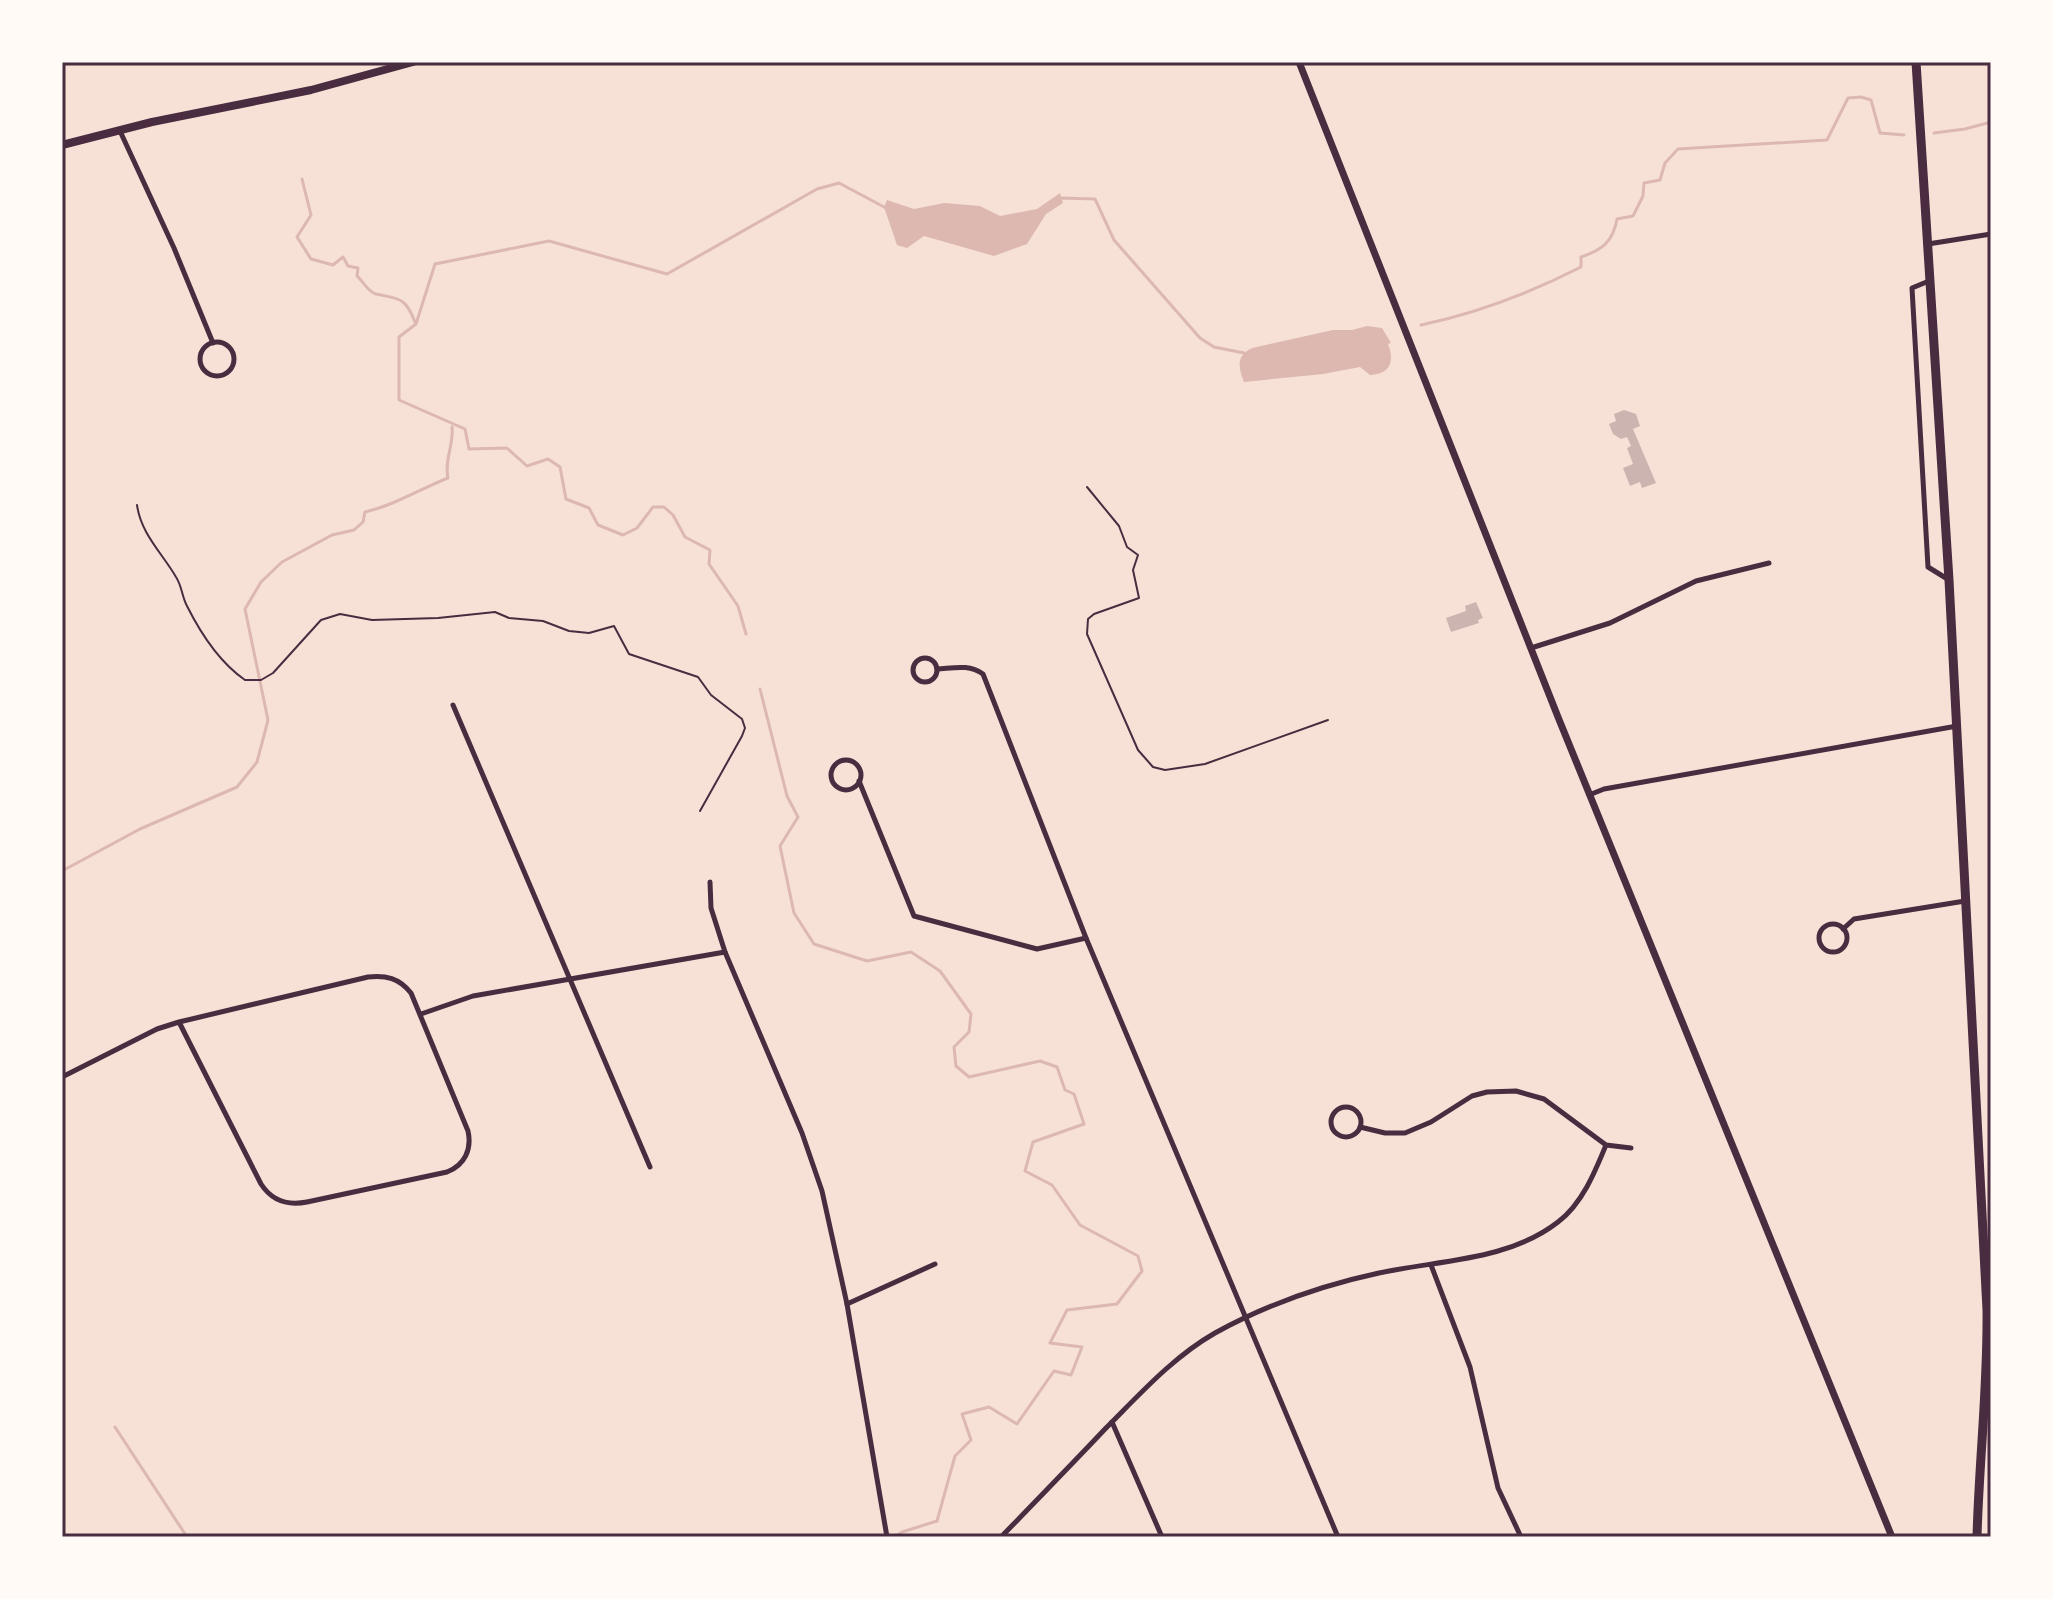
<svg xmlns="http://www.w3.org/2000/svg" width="2053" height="1599" font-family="Helvetica,sans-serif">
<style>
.water{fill:#dcb8b0}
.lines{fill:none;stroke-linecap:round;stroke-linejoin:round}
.stream{stroke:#dcb8b0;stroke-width:3}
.building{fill:#ccb4b1}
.path{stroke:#4a2c40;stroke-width:2}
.minor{stroke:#4a2c40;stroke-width:5}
.tertiary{stroke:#4a2c40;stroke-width:7}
.secondary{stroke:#4a2c40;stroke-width:8}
.trunk{stroke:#4a2c40;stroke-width:9}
.neatline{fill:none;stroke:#4a2c40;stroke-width:3}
</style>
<rect width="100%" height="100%" fill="#f7e1d7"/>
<g class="water">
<path d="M1060 193 1063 203 1046 214 1027 244 994 256 924 236 907 248 897 245 884 207 887 200 914 209 944 203 980 206 1000 216 1037 209Z"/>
<path d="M1367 326 1382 328 1391 343 1388 344C1395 362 1390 374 1370 375L1360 367 1323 374 1244 382C1238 367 1236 356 1252 348L1333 330H1352Z"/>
</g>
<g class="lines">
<g class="stream">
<path d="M1934 133 1965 129 1991 122"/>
<path d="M302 179 311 215 297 237 311 259 333 265 343 257 348 266 358 268 357 276C363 281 368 292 376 294 398 299 405 296 415 322"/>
<path d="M1059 200 1062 198 1095 199 1114 240 1200 338 1214 347 1244 353"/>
<path d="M1421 325C1477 313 1530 293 1581 267V257C1602 250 1613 242 1617 219L1633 216 1643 196 1644 183 1660 180 1665 163 1678 149 1827 140 1848 98 1861 97 1871 100 1880 133 1904 135"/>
<path d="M746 634 738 606 709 564 710 550 685 537 673 515 664 507H653L637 528 623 535 598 525 589 508 566 499 560 467 548 459 527 466 507 448 469 449 465 429 399 400V337L416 324 435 264 549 241 667 274 817 189 839 183 886 208"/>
<path d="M760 689 787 796 798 817 780 846 794 913 814 944 867 961 911 952 940 971 971 1014 969 1032 954 1047 956 1066 969 1077 1040 1061 1057 1067 1065 1090 1074 1094 1084 1124 1033 1142 1025 1171 1052 1185 1080 1225 1138 1256 1142 1271 1117 1304 1067 1310 1050 1343 1082 1347 1071 1375 1054 1371 1017 1424 989 1407 962 1414 971 1440 955 1456 937 1521 902 1532 895 1537"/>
<path d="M62 871 140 829 237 787 257 762 268 720 245 609 261 582 282 562 332 535 354 530 363 522 365 512C395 505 420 489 448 478 444 460 454 445 452 427"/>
<path d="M115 1427 187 1537"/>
</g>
</g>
<g class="building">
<path d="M1624 410 1636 414 1640 426 1633 429 1656 483 1642 488 1640 482 1630 486 1623 468 1633 464 1627 448 1631 446 1627 437 1621 439 1613 434 1609 424 1616 421 1614 414Z"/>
<path d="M1476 602 1483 618 1478 620 1479 623 1451 632 1446 618 1466 611 1465 606Z"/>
</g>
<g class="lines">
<g class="path">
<path d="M1087 487 1119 526 1127 547 1138 555 1133 570 1139 598 1094 614 1088 619 1087 634 1138 750 1153 767 1165 770 1205 764 1328 720"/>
<path d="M137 505C141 534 162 553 176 577 182 586 182 597 187 606 201 634 219 662 245 680H261L273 673 321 620 340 614 372 620 438 618 495 612 509 618 543 621 569 631 589 633 614 626 629 654 698 677 711 695 742 719 745 728 742 736 700 811"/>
</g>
<g class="minor">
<path d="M120 131 174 248 213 343"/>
<path d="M1928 244 1991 234"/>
<path d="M1929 281 1912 288 1928 567 1949 580"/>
<circle cx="217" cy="359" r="17"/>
<path d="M62 402V424"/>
<path d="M1531 648 1610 623 1696 581 1769 563"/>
<circle cx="925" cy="670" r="12"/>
<path d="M937 669C954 668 969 664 983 674L1086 938 1338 1537"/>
<path d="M453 705 650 1167"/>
<circle cx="846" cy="775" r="15"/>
<path d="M859 781 914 916 1037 949 1086 938"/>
<path d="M1589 795 1604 789 1957 726"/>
<path d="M710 882 711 908 725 952 802 1133 822 1191 847 1304 887 1537"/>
<circle cx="1833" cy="938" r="14"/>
<path d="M1843 929 1854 919 1965 901"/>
<path d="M421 1014 473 996 725 952"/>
<path d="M62 1077 157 1029 179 1022 368 977C386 975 399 978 411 993L468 1131C472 1149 465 1165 447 1172L307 1202C287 1206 272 1201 261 1184L179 1022"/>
<circle cx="1346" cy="1122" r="15"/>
<path d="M1360 1127 1385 1133H1405L1431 1122 1472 1096 1487 1092 1516 1091 1544 1099 1606 1145 1631 1148"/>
<path d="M1431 1265 1470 1367 1498 1488 1521 1537"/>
<path d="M847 1304 935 1264"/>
<path d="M1112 1422 1162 1537"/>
<path d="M1001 1537C1036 1501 1071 1465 1106 1428 1140 1394 1173 1357 1215 1333 1266 1305 1323 1285 1379 1273 1439 1260 1508 1261 1558 1222 1582 1204 1595 1172 1606 1145"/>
</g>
<path class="tertiary" d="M1299 62 1558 717 1892 1537"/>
<path class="secondary" d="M62 145 152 122 311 90 413 62"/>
<path class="trunk" d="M1916 62 1949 580 1987 1310C1988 1386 1979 1461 1977 1537"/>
</g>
<rect width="2053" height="1599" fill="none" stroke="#fffaf5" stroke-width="128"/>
<rect x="64" y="64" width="1925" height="1471" class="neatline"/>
</svg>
